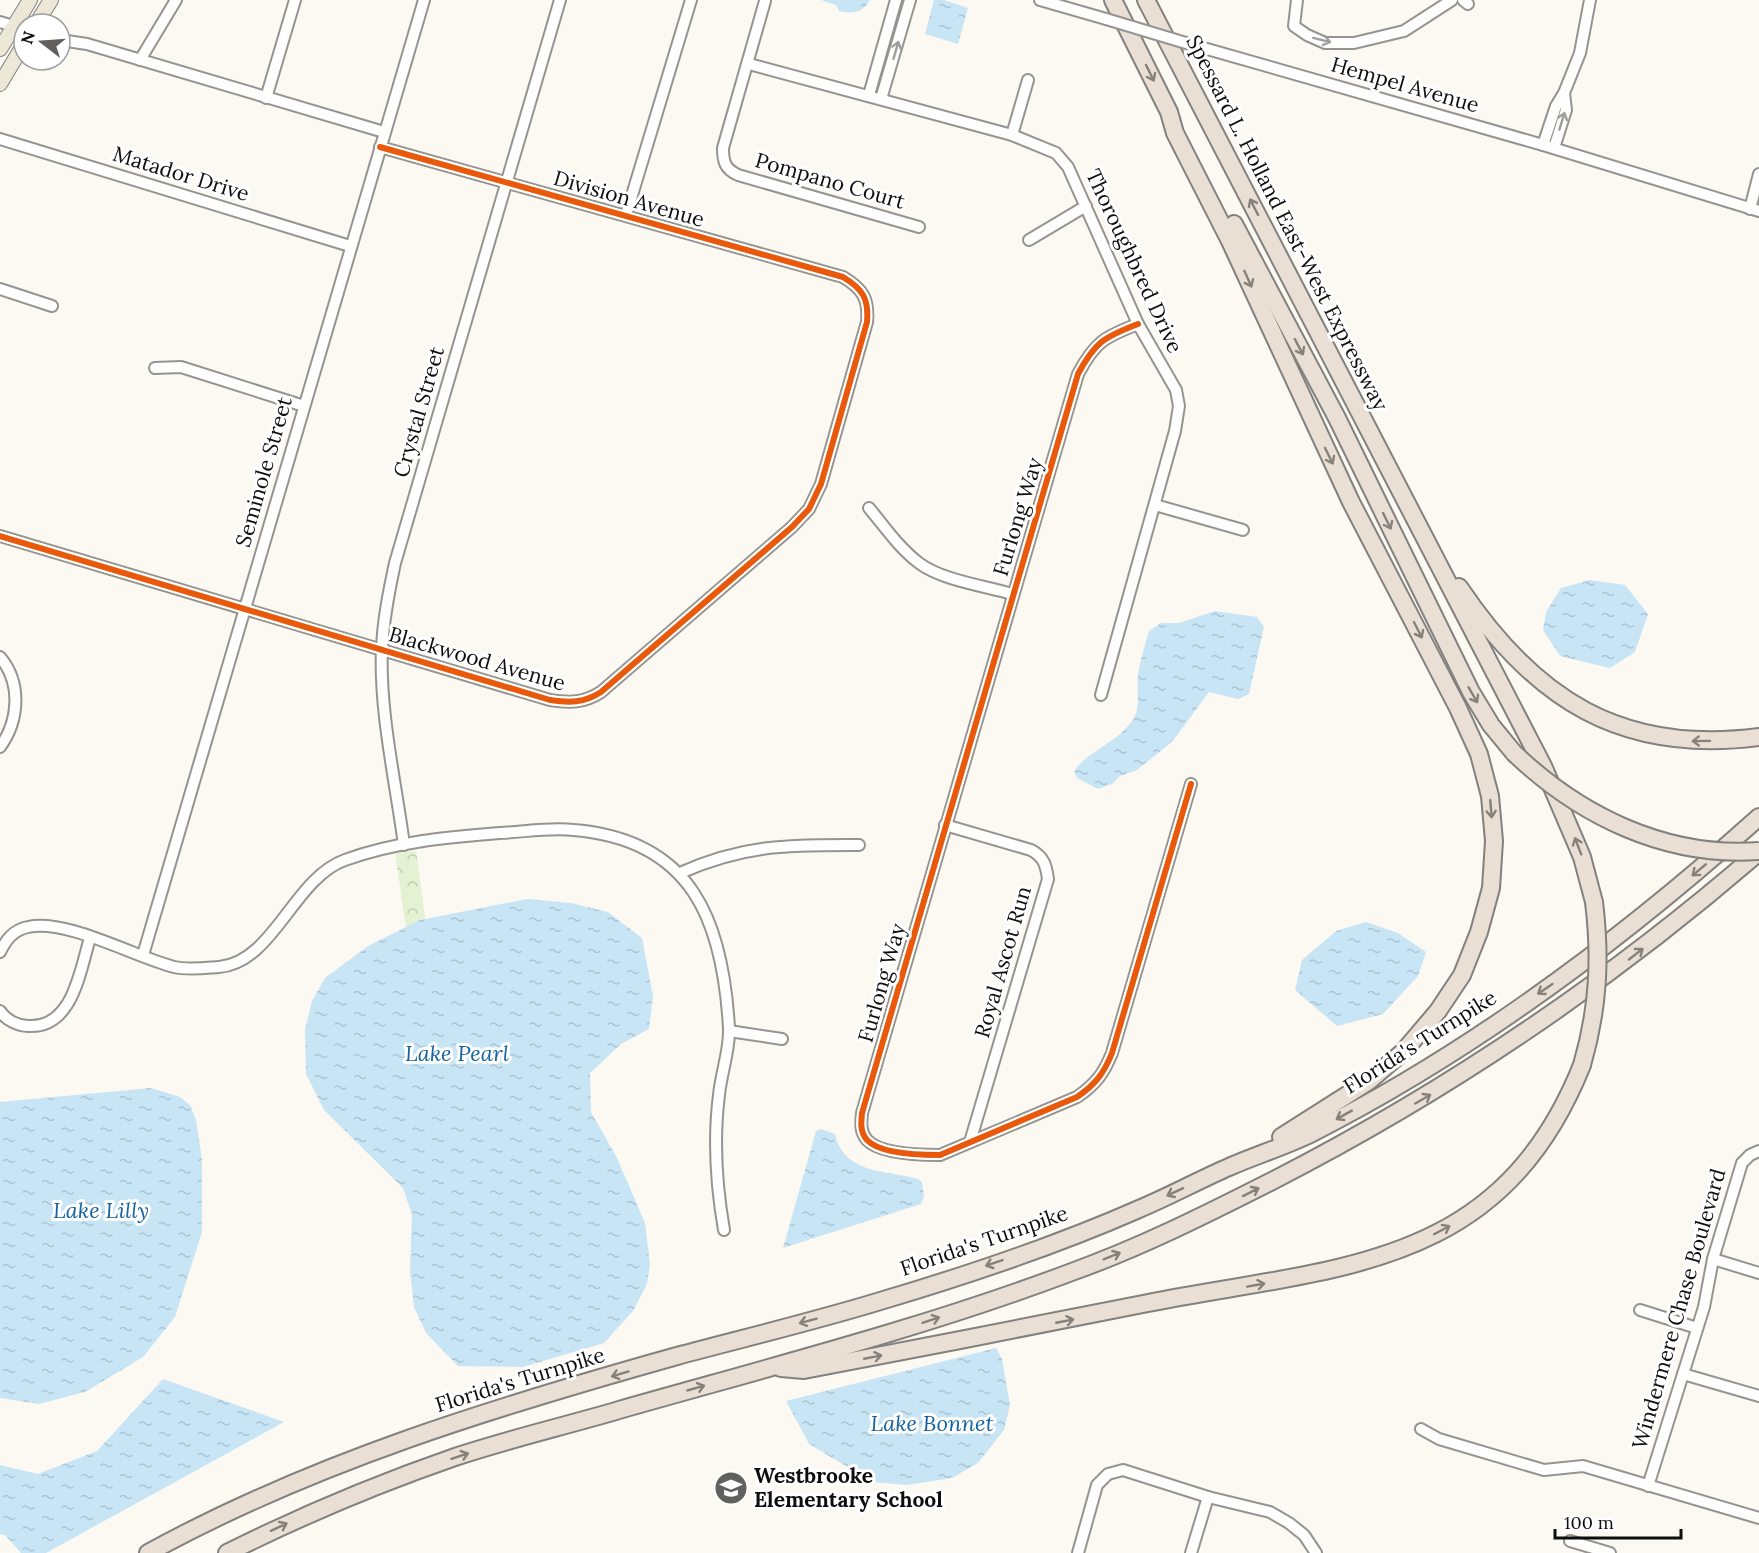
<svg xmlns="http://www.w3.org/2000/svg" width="1759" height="1553" font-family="Lora,serif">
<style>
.park{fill:url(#park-crowns)}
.water{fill:url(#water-ripples)}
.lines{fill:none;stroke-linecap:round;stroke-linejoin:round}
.minor-casing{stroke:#959491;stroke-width:14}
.major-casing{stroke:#82817e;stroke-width:16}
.highway-casing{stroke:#82817e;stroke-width:20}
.minor{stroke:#fefefd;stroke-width:10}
.major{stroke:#ede7d8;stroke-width:14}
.highway{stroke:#e9dfd5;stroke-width:16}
.minor-bridge-casing{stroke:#959491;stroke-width:14;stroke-linecap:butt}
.highway-bridge-casing{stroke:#82817e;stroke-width:20;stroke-linecap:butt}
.minor-bridge{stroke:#fefefd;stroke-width:10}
.highway-bridge{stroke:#e9dfd5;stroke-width:16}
.cycleway-casing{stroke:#fff;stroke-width:10}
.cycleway{stroke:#e8590c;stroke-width:6}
.oneway{stroke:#9e9e9d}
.oneway2{stroke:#86817b}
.labels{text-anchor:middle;stroke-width:6;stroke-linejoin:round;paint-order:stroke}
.street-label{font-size:21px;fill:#0e0e0e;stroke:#fff}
.poi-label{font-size:21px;font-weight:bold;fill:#0e0e0e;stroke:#fff;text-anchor:start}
.water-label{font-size:22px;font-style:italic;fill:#1564a1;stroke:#fff}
</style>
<defs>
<pattern id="park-crowns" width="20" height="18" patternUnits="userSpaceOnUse" patternTransform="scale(1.5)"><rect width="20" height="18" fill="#e4f1d2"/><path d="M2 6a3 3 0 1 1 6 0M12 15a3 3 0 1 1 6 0" fill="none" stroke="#c2cdb3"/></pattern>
<pattern id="water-ripples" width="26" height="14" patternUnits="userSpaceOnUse" patternTransform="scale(1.5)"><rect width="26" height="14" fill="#c8e5f6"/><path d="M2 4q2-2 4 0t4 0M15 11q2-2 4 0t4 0" fill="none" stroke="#abc3d2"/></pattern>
</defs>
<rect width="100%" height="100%" fill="#fbf9f2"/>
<path class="park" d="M416 851 429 947 409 949 395 852Z"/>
<g class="water">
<path d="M821 0H870C863 13 852 14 839 11L836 5Z"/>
<path d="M934 0H944L968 8 958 44 925 34Z"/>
<path d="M1590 580 1625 585 1648 614 1635 652 1610 668 1560 656 1543 630 1546 612 1561 588Z"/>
<path d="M1215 611 1257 617 1264 627 1249 694 1238 699 1209 692 1172 742 1137 770 1120 776 1112 784 1098 789 1077 778 1074 772C1082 755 1118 742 1132 721 1142 706 1136 692 1138 676 1140 661 1145 645 1149 631L1161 623H1179Z"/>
<path d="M527 899 571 903 608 912 642 938 653 996 649 1029 621 1044 590 1073 591 1112 617 1158 645 1223 650 1264 647 1284 633 1311 604 1343 523 1367 458 1366 426 1333 414 1307 410 1271 412 1215 403 1188 324 1110 306 1074 305 1030 312 1001 325 978 368 946 420 920Z"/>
<path d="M1366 922 1398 933 1426 952 1418 976 1383 1014 1337 1026 1295 990 1302 960 1336 931Z"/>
<path d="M151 1088 180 1097 190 1105 196 1120 202 1160V1232L175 1317 143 1357 85 1392 39 1404 0 1398V1102Z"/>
<path d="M821 1129 835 1134C844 1174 885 1170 918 1179L922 1182 924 1197 921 1204 783 1248 816 1131Z"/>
<path d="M996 1348 1002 1359 1010 1405 1004 1430 978 1463 952 1478 907 1485 873 1482 809 1444 786 1401Z"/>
<path d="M163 1379 284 1422 46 1553H21L5 1535 0 1534V1465L38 1474 97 1451Z"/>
</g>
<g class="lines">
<g class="minor-casing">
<g id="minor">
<path d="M1040 0 1106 19"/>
<path d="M1297 0 1294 26 1307 35 1325 43H1354L1404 31 1452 0"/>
<path d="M1463 0 1468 4"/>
<path d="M765 1 723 148C723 162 725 169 738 175L919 227"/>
<path d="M0 22 24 29"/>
<path d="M60 40 87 44 384 132"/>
<path d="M1186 43 1543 145 1759 211"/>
<path d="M140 60 176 0"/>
<path d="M749 64 1012 135 1056 153 1068 167 1138 324 1176 390 1179 406 1175 431 1101 695"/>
<path d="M869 95 896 0"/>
<path d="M266 98 295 0"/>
<path d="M881 99 910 0"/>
<path d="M1012 135 1028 80"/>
<path d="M0 139 350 246"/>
<path d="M1543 145 1556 106 1564 93 1580 53 1590 0"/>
<path d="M1554 148 1566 110 1564 93"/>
<path d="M1750 209 1759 174"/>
<path d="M626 215 691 0"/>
<path d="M1029 240 1086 206"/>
<path d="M0 289 52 306"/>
<path d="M1138 324C1104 337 1095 342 1078 374L862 1113C861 1123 860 1132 867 1140 880 1154 922 1155 940 1155L1077 1097C1096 1084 1104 1073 1112 1053L1191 784"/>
<path d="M155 368 181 367 304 406"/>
<path d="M1155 505 1243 530"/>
<path d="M869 508C885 527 899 548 919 563 941 580 985 586 1012 594"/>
<path d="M0 536 550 700C570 703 584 703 601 692L792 527 809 509 821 484 867 322C869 299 863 289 843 277L380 147"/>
<path d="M0 657C22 683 19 721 0 747"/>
<path d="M945 825 1031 850C1044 857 1046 865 1048 879L970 1142"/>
<path d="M404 845C396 784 379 710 382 649 383 620 389 591 395 563L560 0"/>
<path d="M680 873C745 844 789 845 859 845"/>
<path d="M0 952C6 940 13 930 28 927 65 918 135 957 174 967 188 970 204 968 219 967 273 963 294 878 345 860 394 842 448 837 500 833 524 832 550 827 574 830 693 840 723 922 729 1028 730 1050 721 1073 719 1095 713 1142 716 1184 724 1230"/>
<path d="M143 955 424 0"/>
<path d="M0 1011C6 1020 18 1026 28 1026 73 1029 80 970 90 938"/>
<path d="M729 1031 782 1039"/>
<path d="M1713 1259 1759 1273"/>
<path d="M1640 1310 1697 1328"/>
<path d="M1683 1374 1759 1396"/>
<path d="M1421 1429 1439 1439 1544 1470 1583 1466 1759 1518"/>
<path d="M1648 1486 1704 1307 1713 1259 1742 1163 1750 1155 1759 1151"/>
<path d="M1570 1541 1610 1553"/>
<path d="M1078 1553 1097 1485 1108 1474 1123 1470 1208 1497 1270 1512 1289 1523 1304 1535 1316 1553"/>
<path d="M1191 1553 1208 1497"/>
</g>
</g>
<g class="major-casing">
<g id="major">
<path d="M36 24 51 0"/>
<path d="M0 49 30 0"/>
<path d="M0 84 24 44"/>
</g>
</g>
<g class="highway-casing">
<g id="highway">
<path d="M1113 0 1169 112 1175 133 1230 241 1351 502 1458 708 1479 754 1490 796 1494 841 1491 888 1479 932 1462 975 1438 1011 1404 1051 1369 1081 1281 1137"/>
<path d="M1146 0 1543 766 1582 857 1594 902"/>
<path d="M1234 224 1337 418 1471 692 1491 725 1514 753"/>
<path d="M1459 587C1534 699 1621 755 1759 737"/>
<path d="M781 1368 804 1370C919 1348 1033 1326 1148 1303 1335 1266 1499 1272 1582 1065"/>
<path d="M148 1553C314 1462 495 1407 677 1356 744 1338 811 1322 877 1302 965 1276 1055 1246 1139 1209 1170 1196 1199 1180 1229 1167 1256 1155 1286 1146 1312 1133 1475 1050 1623 939 1759 817"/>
<path d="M227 1553C301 1516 377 1484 455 1457 509 1439 565 1426 619 1410 770 1367 923 1328 1069 1273 1139 1248 1205 1215 1272 1181 1448 1091 1609 982 1759 852"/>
</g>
</g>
<use href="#minor" class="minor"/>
<use href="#major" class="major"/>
<use href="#highway" class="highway"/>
<g class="minor-bridge-casing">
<path id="minor-bridge" d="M1106 19 1186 43"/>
</g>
<g class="highway-bridge-casing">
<g id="highway-bridge">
<path d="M1514 753C1580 816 1666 858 1759 851"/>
<path d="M1582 1065C1598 1010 1601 959 1594 902"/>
</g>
</g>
<use href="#minor-bridge" class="minor-bridge"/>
<use href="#highway-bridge" class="highway-bridge"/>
<g class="cycleway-casing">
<g id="cycleway">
<path d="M1138 324C1104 337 1095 342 1078 374L862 1113C861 1123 860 1132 867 1140 880 1154 922 1155 940 1155L1077 1097C1096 1084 1104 1073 1112 1053L1191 784"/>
<path d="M0 536 550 700C570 703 584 703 601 692L792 527 809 509 821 484 867 322C869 299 863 289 843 277L380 147"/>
</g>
</g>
<use href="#cycleway" class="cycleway"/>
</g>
<defs><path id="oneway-shaft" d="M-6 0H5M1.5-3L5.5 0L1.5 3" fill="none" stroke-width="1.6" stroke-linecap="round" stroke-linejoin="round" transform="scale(1.5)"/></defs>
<g class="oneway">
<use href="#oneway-shaft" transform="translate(1322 40) rotate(14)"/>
<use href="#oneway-shaft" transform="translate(896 50) rotate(-74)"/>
<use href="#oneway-shaft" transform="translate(1562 121) rotate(-73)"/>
</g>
<g class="oneway2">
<use href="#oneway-shaft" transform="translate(1150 73) rotate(64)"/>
<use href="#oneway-shaft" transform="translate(1254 207) rotate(-117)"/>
<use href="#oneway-shaft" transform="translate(1248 279) rotate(66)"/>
<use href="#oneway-shaft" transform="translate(1299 347) rotate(62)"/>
<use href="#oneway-shaft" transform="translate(1329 456) rotate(64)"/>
<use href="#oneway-shaft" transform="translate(1387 521) rotate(64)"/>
<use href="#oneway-shaft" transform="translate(1418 630) rotate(63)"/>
<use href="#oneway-shaft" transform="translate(1473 695) rotate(60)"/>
<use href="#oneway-shaft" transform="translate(1701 741) rotate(179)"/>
<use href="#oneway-shaft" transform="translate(1491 809) rotate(85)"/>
<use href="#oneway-shaft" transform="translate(1578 846) rotate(-111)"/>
<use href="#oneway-shaft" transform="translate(1699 870) rotate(140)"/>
<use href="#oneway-shaft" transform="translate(1636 954) rotate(-38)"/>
<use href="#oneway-shaft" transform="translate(1545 989) rotate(146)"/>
<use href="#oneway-shaft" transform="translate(1423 1099) rotate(-30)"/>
<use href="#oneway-shaft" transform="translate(1344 1115) rotate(151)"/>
<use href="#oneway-shaft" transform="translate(1175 1192) rotate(155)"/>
<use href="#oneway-shaft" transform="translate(1251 1192) rotate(-27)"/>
<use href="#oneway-shaft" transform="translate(1442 1230) rotate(-28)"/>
<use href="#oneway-shaft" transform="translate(1112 1256) rotate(-22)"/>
<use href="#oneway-shaft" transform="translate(994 1263) rotate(161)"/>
<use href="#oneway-shaft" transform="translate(1256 1285) rotate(-10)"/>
<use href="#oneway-shaft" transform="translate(931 1320) rotate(-18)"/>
<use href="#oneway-shaft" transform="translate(808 1321) rotate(165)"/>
<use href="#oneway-shaft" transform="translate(1065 1321) rotate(-11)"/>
<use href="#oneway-shaft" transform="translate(873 1357) rotate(-11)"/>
<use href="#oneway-shaft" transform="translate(620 1374) rotate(163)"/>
<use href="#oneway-shaft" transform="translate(696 1388) rotate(-16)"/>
<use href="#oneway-shaft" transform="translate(460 1456) rotate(-18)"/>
<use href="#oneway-shaft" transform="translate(279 1527) rotate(-25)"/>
</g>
<defs>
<g id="school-disc" transform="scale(1.725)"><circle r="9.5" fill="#61605e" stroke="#fff"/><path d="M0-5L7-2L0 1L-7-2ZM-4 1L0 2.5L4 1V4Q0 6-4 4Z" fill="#fff"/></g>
</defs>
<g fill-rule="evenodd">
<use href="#school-disc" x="731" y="1488"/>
</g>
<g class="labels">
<g class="street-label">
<text transform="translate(1405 85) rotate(16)" y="7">Hempel Avenue</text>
<text transform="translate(181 174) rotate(17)" y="7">Matador Drive</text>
<text transform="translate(830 181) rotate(16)" y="7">Pompano Court</text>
<text transform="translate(629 199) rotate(16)" y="7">Division Avenue</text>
<text transform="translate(1287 223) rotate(63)" y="7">Spessard L. Holland East-West Expressway</text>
<text transform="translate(1134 261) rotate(65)" y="7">Thoroughbred Drive</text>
<text transform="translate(419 412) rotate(-74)" y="7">Crystal Street</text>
<text transform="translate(264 472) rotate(-74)" y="7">Seminole Street</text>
<text transform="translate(1018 517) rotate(-73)" y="7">Furlong Way</text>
<text transform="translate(477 659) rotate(16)" y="7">Blackwood Avenue</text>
<text transform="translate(1003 962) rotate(-74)" y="7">Royal Ascot Run</text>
<text transform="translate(882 983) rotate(-74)" y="7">Furlong Way</text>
<text transform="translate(1420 1042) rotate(-32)" y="7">Florida's Turnpike</text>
<text transform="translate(984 1241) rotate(-19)" y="7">Florida's Turnpike</text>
<text transform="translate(1679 1309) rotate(-74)" y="7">Windermere Chase Boulevard</text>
<text transform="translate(520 1380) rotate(-17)" y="7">Florida's Turnpike</text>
</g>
<g class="poi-label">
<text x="754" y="1483">Westbrooke<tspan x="754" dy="24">Elementary School</tspan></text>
</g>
<g class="water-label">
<text x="457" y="1061">Lake Pearl</text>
<text x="101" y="1218">Lake Lilly</text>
<text x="932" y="1431">Lake Bonnet</text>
</g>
</g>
<g transform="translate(42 42) rotate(287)"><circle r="28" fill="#ffffff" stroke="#9f9f9f" stroke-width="1.5"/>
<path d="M0-4.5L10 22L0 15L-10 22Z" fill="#61605e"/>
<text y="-9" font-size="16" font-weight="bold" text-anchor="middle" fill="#0e0e0e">N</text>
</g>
<path d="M1555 1529v9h126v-9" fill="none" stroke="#0e0e0e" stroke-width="3"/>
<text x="1564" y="1529" font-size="18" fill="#0e0e0e" stroke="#ffffff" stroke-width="4.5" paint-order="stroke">100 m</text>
</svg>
